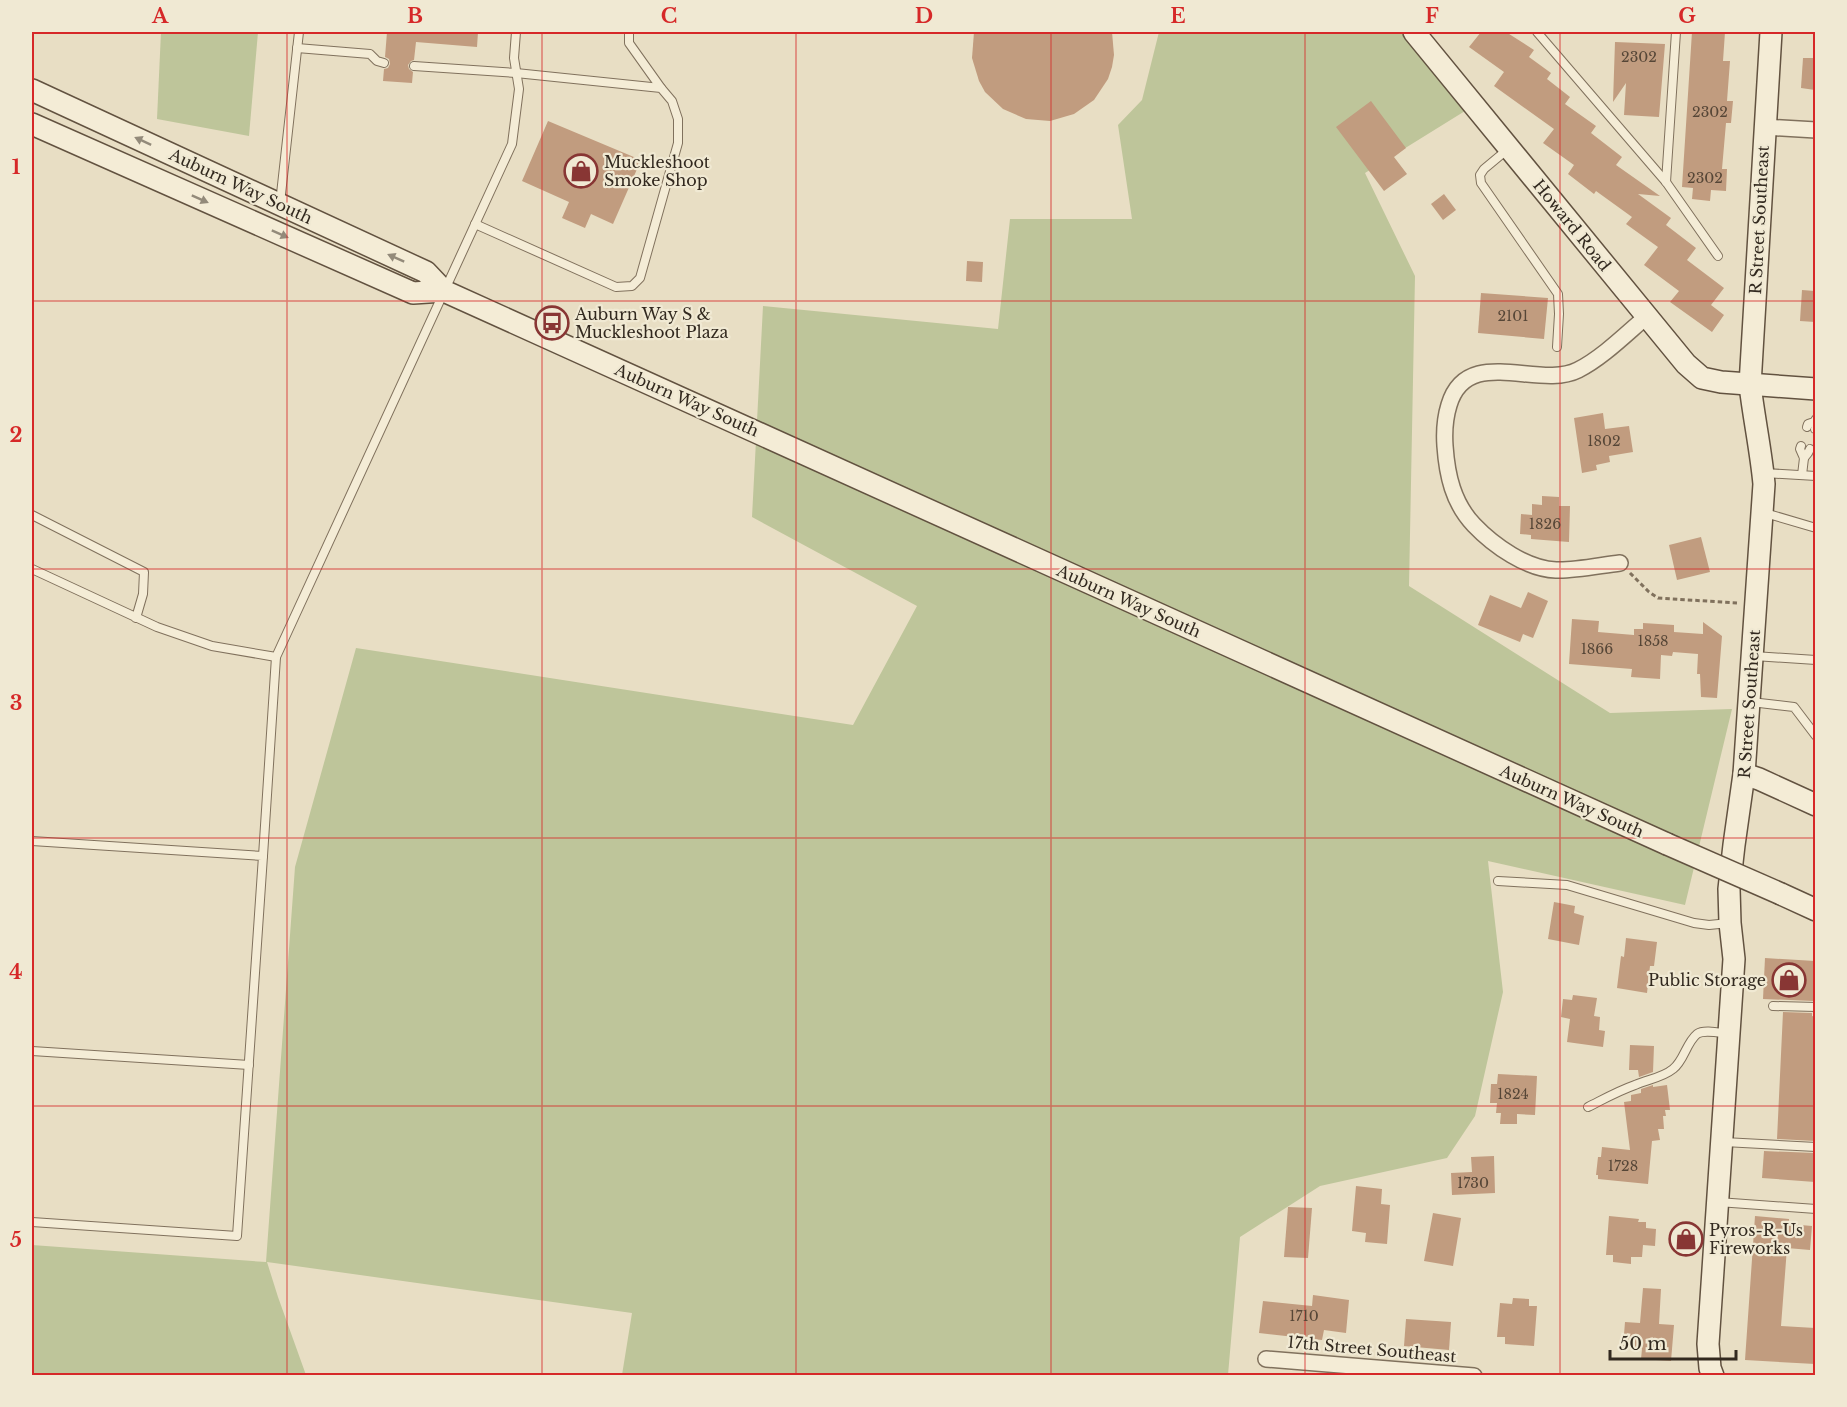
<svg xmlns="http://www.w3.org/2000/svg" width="1847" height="1407" font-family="'Libre Baskerville',serif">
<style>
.green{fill:#bec59a}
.building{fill:#c19c7f}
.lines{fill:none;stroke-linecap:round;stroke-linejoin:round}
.lane-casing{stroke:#80715d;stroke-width:10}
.street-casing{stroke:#80715d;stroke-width:18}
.secondary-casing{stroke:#625240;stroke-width:24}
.path{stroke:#80715d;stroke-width:3;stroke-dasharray:4.5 3;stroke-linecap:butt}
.lane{stroke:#f4ecd6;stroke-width:8}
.street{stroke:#f4ecd6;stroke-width:15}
.secondary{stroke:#f4ecd6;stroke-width:21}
.secondary-bridge-casing{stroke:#625240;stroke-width:24;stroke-linecap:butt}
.secondary-bridge{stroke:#f4ecd6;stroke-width:21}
.oneway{fill:#938a7a}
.grid{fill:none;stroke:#d62828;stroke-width:1.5;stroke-opacity:0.55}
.labels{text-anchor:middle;stroke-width:4.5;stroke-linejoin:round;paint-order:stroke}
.number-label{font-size:14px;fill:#564637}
.poi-label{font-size:16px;fill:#32291f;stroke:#f0e9d3;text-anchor:start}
.street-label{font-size:16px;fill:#32291f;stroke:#f0e9d3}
.neatline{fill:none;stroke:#d62828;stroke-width:2}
.grid-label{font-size:20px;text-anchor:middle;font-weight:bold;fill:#d62828}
</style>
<rect width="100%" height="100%" fill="#e8dec4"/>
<g class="green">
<path d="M161 32H258L249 136 157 119Z"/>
<path d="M1159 32H1401L1465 111 1365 173 1415 276 1409 586 1610 713 1732 709 1685 905 1488 861 1503 992 1475 1116 1447 1158 1320 1186 1240 1237 1228 1375H622L632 1313 267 1262 278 1297 306 1375H32V1245L266 1262 295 867 356 648 853 725 917 606 752 517 763 306 998 329 1010 219H1132L1118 125 1142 100Z"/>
</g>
<g class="building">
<path d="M387 32H478L477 47 416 42 414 60 411 61 408 65 409 69 413 72 412 83 383 81 384 69 388 68 390 64 389 59 385 57Z"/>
<path d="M974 32H1112L1114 55 1112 67 1108 79 1094 100 1074 114 1050 121 1026 119 1003 109 985 92 979 81 972 58Z"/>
<path d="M1481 32H1506L1534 50 1529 57 1551 73 1547 79 1570 97 1565 104 1596 126 1591 133 1622 157 1616 165 1660 196 1638 194 1671 218 1666 225 1696 248 1687 260 1724 288 1711 305 1724 315 1712 332 1670 302 1679 291 1644 265 1658 247 1626 224 1632 217 1596 191 1594 194 1568 174 1574 165 1543 143 1554 129 1494 86 1504 72 1469 47Z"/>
<path d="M1692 32H1725L1723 61H1730L1727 101H1733L1731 123H1726L1722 169H1727L1726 191 1711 190 1710 201 1692 199 1693 188 1682 187Z"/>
<path d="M1615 42 1665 44 1659 117 1624 115 1626 83 1613 102Z"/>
<path d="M1803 58H1815V90L1801 88Z"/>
<path d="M1371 101 1406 148 1394 157 1407 174 1384 191 1336 127Z"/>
<path d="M548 121 641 160 613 224 591 214 585 228 562 218 569 202 522 181Z"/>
<path d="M1444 194 1456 210 1443 220 1431 204Z"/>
<path d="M967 261 983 262 982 282 966 281Z"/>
<path d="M1802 290 1815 291V322L1800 321Z"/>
<path d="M1481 293 1548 298 1544 339 1478 333Z"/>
<path d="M1603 413 1605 429 1629 426 1633 452 1609 456 1610 462 1596 465 1597 470 1582 473 1574 418Z"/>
<path d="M1542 496 1559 497V506H1570L1569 542 1531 539V535L1520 534 1521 514 1532 515V504L1542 505Z"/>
<path d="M1701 537 1710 572 1677 580 1669 545Z"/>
<path d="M1528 592 1548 601 1533 638 1523 634 1520 642 1478 625 1490 595 1521 608Z"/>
<path d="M1572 619 1599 621 1598 632 1634 635V629H1643V623L1674 625V632L1703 634V622L1722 636 1717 698 1701 697 1700 674H1697L1698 654 1673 652 1672 656 1661 655 1660 679 1631 677 1632 669 1569 664Z"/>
<path d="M1554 902 1575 906 1574 913 1584 916 1579 945 1548 939Z"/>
<path d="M1626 938 1657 942 1654 966H1650L1647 993 1617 988 1621 956 1624 957Z"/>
<path d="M1765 958 1815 961 1813 1001 1763 999Z"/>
<path d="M1573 995 1597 998 1594 1016 1600 1017 1599 1030 1605 1031 1603 1047 1567 1042 1570 1019 1561 1017 1563 999 1572 1000Z"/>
<path d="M1783 1012 1812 1013V1016L1815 1017V1141L1777 1139Z"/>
<path d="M1630 1045 1654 1046 1653 1072 1639 1077 1638 1070H1629Z"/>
<path d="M1498 1074 1537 1076 1535 1115 1517 1114V1124H1500L1501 1113H1496L1497 1103H1490L1491 1084H1497Z"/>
<path d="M1653 1085V1087L1667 1085 1670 1110H1665L1666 1116H1663L1664 1129H1658L1660 1140 1652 1141 1648 1184 1598 1179V1175H1596L1598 1157H1601L1602 1147 1630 1150 1624 1102 1631 1101V1095L1641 1093V1089Z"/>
<path d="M1764 1151 1815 1153V1182L1762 1178Z"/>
<path d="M1494 1156 1495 1193 1452 1195 1451 1173 1472 1172 1471 1157Z"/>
<path d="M1356 1186 1382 1189 1381 1204 1390 1205 1387 1244 1365 1242 1366 1233 1352 1231Z"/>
<path d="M1288 1207 1312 1208 1308 1258 1284 1257Z"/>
<path d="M1433 1213 1461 1218 1453 1266 1424 1261Z"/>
<path d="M1609 1216 1639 1219 1638 1222H1646V1228L1656 1229 1655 1246 1643 1245 1642 1257H1631V1264L1613 1262V1255H1606Z"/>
<path d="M1755 1216 1789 1219V1224L1812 1226 1810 1250 1787 1248 1781 1326 1815 1328V1364L1745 1360Z"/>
<path d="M1643 1288 1661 1289 1659 1324 1674 1325 1671 1361 1641 1359 1642 1349 1623 1347 1625 1322 1640 1323Z"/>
<path d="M1313 1295 1349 1300 1346 1333 1324 1330 1322 1340 1259 1333 1263 1301 1312 1306Z"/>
<path d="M1513 1298 1529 1299V1306H1537L1534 1346 1505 1344V1337H1497L1500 1303 1512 1304Z"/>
<path d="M1406 1319 1451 1322 1449 1350 1404 1346Z"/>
</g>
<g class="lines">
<g class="lane-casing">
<g id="lane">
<path d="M629 32V43L661 88"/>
<path d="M1537 32 1666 182 1718 256"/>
<path d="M297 48 370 54 377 61 384 63"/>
<path d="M414 66 516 73 661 88 672 101 678 119V143L640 278 632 286 616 287 475 224"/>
<path d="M1508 149 1484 169 1480 175 1481 183 1558 294 1559 314 1557 347"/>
<path d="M1666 182 1676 32"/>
<path d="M280 203 299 32"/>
<path d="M1807 427 1808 424 1814 422 1816 419"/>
<path d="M1815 429H1816"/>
<path d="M1801 446 1800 449 1804 458 1802 475"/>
<path d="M1804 458 1808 453 1810 449"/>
<path d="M1765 473 1816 476"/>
<path d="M1765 513 1816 528"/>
<path d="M32 515 144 572 143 594 136 618"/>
<path d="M32 569 157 627 212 646 276 657 512 144 519 89 514 58 516 32"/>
<path d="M1754 656 1816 660"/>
<path d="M1751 702 1794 707 1816 736"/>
<path d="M32 841 263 856 237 1236 32 1222"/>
<path d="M263 856 276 657"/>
<path d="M1498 881 1567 885 1694 923 1709 925 1729 923"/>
<path d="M1773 1006 1816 1007"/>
<path d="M32 1051 249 1065"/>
<path d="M1588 1107C1604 1099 1618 1091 1635 1085 1648 1079 1662 1078 1673 1069 1684 1061 1686 1043 1697 1034 1704 1029 1720 1033 1729 1034"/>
<path d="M1724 1142 1816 1147"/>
<path d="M1718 1202 1816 1209"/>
</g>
</g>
<g class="street-casing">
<g id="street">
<path d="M1764 127 1816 130"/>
<path d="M1620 563C1602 565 1574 571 1556 570 1527 569 1494 546 1474 525 1453 503 1447 475 1445 446 1444 432 1445 418 1449 405 1467 344 1539 390 1578 370 1602 358 1626 334 1646 317"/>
<path d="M1266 1359 1474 1376"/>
</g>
</g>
<g class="secondary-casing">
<g id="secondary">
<path d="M1414 32 1686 364 1702 378 1721 382 1816 389"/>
<path d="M32 90 426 272 444 291 1667 844"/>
<path d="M32 124 413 293 444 291"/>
<path d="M1744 774 1759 779 1816 805"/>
<path d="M1781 894 1816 910"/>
<path d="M1713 1376 1710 1368 1708 1344 1734 959 1730 923 1729 889 1734 845 1744 774 1764 484C1761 451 1754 419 1750 385L1771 32"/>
</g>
</g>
<path class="path" d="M1630 573 1649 592 1658 598 1737 603"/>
<use href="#lane" class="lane"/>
<use href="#street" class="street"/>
<use href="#secondary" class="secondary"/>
<g class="secondary-bridge-casing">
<path id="secondary-bridge" d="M1667 844 1781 894"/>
</g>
<use href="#secondary-bridge" class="secondary-bridge"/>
</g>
<defs><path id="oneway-solid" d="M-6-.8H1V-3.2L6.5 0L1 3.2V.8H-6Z" transform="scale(1.5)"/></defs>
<g class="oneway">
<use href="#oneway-solid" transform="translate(143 141) rotate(-155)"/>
<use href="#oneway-solid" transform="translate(200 199) rotate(24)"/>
<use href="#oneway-solid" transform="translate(280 234) rotate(24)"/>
<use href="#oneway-solid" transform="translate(396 258) rotate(-156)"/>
</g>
<path class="grid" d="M287 32V1376M542 32V1376M796 32V1376M1051 32V1376M1305 32V1376M1560 32V1376M32 301H1816M32 569H1816M32 838H1816M32 1106H1816"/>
<defs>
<g id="shop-ring" transform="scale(1.725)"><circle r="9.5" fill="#f0e9d3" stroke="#883634" stroke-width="1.5"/><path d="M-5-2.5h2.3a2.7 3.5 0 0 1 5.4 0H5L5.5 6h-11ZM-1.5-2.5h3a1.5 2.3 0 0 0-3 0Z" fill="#883634"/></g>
<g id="bus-ring" transform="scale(1.725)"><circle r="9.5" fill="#f0e9d3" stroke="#883634" stroke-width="1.5"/><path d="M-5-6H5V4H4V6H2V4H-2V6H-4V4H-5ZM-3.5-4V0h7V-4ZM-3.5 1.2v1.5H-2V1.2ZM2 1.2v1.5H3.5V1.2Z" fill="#883634"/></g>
</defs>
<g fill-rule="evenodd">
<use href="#shop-ring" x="581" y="171"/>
<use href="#bus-ring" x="552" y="323"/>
<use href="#shop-ring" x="1789" y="980"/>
<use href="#shop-ring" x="1686" y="1239"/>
</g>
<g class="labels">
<g class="number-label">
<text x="1639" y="62">2302</text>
<text x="1710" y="117">2302</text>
<text x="1705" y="183">2302</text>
<text x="1513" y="321">2101</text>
<text x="1604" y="446">1802</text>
<text x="1545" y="529">1826</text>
<text x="1653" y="646">1858</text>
<text x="1597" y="654">1866</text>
<text x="1513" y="1099">1824</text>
<text x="1623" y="1171">1728</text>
<text x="1473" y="1188">1730</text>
<text x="1304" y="1321">1710</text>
</g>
<g class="poi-label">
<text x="604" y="168">Muckleshoot<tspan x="604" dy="18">Smoke Shop</tspan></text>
<text x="575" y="320">Auburn Way S &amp;<tspan x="575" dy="18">Muckleshoot Plaza</tspan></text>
<text x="1766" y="986" text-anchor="end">Public Storage</text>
<text x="1709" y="1236">Pyros-R-Us<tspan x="1709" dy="18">Fireworks</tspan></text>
</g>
<g class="street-label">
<text transform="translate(241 186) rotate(25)" y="6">Auburn Way South</text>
<text transform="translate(1759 220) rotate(-87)" y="6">R Street Southeast</text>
<text transform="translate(1572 225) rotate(51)" y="6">Howard Road</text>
<text transform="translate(687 400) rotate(24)" y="6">Auburn Way South</text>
<text transform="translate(1129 601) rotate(24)" y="6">Auburn Way South</text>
<text transform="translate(1749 704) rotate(-86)" y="6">R Street Southeast</text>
<text transform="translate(1572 801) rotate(24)" y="6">Auburn Way South</text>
<text transform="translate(1372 1349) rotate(5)" y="6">17th Street Southeast</text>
</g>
</g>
<rect width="1847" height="1407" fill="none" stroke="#f0e9d3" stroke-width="66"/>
<path d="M1610 1350v9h126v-9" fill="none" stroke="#32291f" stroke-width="3"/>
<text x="1619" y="1350" font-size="18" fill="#32291f" stroke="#f0e9d3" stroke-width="4.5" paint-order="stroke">50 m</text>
<rect x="33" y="33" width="1781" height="1341" class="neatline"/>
<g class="grid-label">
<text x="160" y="23">A</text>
<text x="415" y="23">B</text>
<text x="669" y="23">C</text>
<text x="924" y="23">D</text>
<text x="1178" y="23">E</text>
<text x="1432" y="23">F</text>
<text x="1687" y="23">G</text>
<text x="16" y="174">1</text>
<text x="16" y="442">2</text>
<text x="16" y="710">3</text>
<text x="16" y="979">4</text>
<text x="16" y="1247">5</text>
</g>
</svg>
